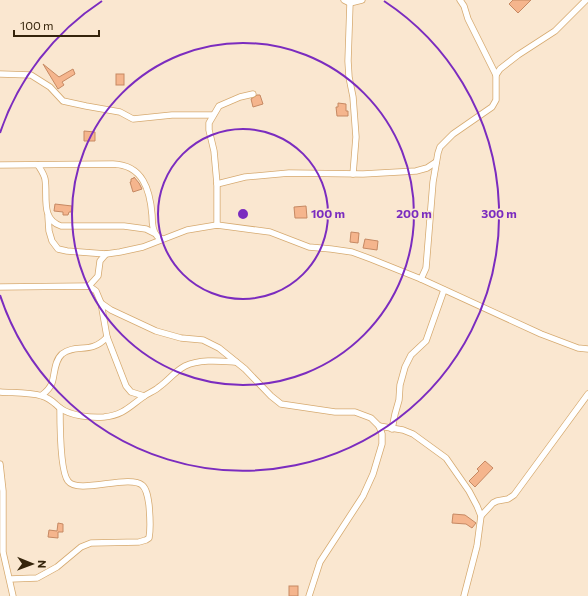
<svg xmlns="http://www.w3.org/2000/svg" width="588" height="596" font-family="Commissioner,sans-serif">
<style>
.building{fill:#f5b58d;stroke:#c68963}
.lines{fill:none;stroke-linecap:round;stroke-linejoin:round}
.minor-casing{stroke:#d6aa70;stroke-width:7}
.minor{stroke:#fff;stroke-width:5.5}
.ring{fill:none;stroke:#7b2cbf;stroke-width:2}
.centre{fill:#7b2cbf;stroke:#fae7d0;stroke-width:2}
.ring-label{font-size:12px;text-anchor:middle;font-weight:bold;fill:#7b2cbf;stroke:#fae7d0;stroke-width:3;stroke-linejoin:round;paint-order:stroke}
</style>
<rect width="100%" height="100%" fill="#fae7d0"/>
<g class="building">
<path d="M513 0H531L518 13 509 4Z"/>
<path d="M43 64 59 77 73 69 75 74 62 82 64 85 58 89Z"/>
<rect x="116" y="74" width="8" height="11"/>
<path d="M257 95H260L263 104 253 107 251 99Z"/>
<path d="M338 103 346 104V111H348V116H337L336 107H338Z"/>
<path d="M84 131 95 132V141H84Z"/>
<path d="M134 177 139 183 142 189 133 192 130 182H131V179L134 178Z"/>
<path d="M55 204 72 206 71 212H69L68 215H63V212L54 211Z"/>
<path d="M306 206 307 218H295L294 207Z"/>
<path d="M351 232 359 233 358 243 350 242Z"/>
<path d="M365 239 378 241 377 250 363 248Z"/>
<path d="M485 461 493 468 475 487 469 481 479 471 477 469Z"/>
<path d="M453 514 465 515 476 523 472 528 466 524 452 523Z"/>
<path d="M58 523 63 524V532H58V538L48 537 49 530 57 531Z"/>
<rect x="289" y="586" width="9" height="10"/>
</g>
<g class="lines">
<g class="minor-casing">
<g id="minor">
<path d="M344 0 350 3 362 0"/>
<path d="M460 0 464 6 468 19 496 75"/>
<path d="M350 3 348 61 349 77 353 97 356 137 353 174"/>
<path d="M0 74 31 75 50 87 63 101 86 106 120 112 133 119 172 115H213"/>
<path d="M0 165 113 164C143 165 150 190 152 215 152 221 152 231 157 236 158 237 161 238 162 239"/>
<path d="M38 165C41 170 44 174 45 179 48 196 40 219 61 226H124L146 229 154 233"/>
<path d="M217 184 245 177 289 173 363 174 416 171 427 168 436 162"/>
<path d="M48 216 49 231 52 241 58 249 67 251 106 254 120 252 143 247 187 230 217 225 270 232 309 247 331 249 352 252 371 259 421 279 541 334 578 348 588 349"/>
<path d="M217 225V184L214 151 209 130V123L219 106 240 97 253 94"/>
<path d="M421 279 426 268 433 182 438 153 440 147 453 134 492 107 496 100V75L500 69 518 55 555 31 586 0"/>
<path d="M89 286 98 276 100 261 106 254"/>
<path d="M0 287 89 286 96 291 101 303 111 310 156 331 181 338 203 340 219 348 245 369 271 396 281 404 335 412H355L371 418 379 426 382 434V444L373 474 363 496 320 562 309 596"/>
<path d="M101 303 107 337 126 386 131 392 144 396"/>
<path d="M0 392C14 393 29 392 42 396 50 398 54 403 60 408 71 416 91 418 104 417 123 415 129 407 143 397 148 393 155 391 159 387 168 381 175 371 185 366 200 359 220 361 236 362"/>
<path d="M42 395C46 392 50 388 52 383 55 374 54 361 62 354 76 343 91 355 107 337"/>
<path d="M379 426 403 430 413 434 446 458 469 491 477 506 481 516"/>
<path d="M392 429 395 414 399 400 400 385 405 367 411 355 426 341 444 290"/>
<path d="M0 464 3 491V552L13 596"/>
<path d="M10 579 37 578 57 567 81 547 91 543 139 542 146 540 149 538C151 528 150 516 149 505 148 498 147 489 142 485 129 474 78 495 68 481 60 471 60 422 60 408"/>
<path d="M464 596 477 546 481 516 493 503 497 501 508 499 514 495 588 394"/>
</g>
</g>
<use href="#minor" class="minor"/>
</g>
<g class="ring">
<circle cx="243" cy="214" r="85"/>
<circle cx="243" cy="214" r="171"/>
<path d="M0 133A256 256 0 0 1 102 1M384 1A256 256 0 1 1 0 295"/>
</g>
<circle cx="243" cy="214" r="6" class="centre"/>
<g class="ring-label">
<text x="328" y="218">100 m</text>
<text x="414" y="218">200 m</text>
<text x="499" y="218">300 m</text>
</g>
<g transform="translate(32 564) rotate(91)" stroke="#fae7d0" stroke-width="3" paint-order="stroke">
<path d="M0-3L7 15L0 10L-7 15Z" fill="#35240b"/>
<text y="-6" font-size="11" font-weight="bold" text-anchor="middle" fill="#35240b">N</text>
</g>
<path d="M14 30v6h85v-6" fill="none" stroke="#35240b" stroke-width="2"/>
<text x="20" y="30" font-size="12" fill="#35240b" stroke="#fae7d0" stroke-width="3" paint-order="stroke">100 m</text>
</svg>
